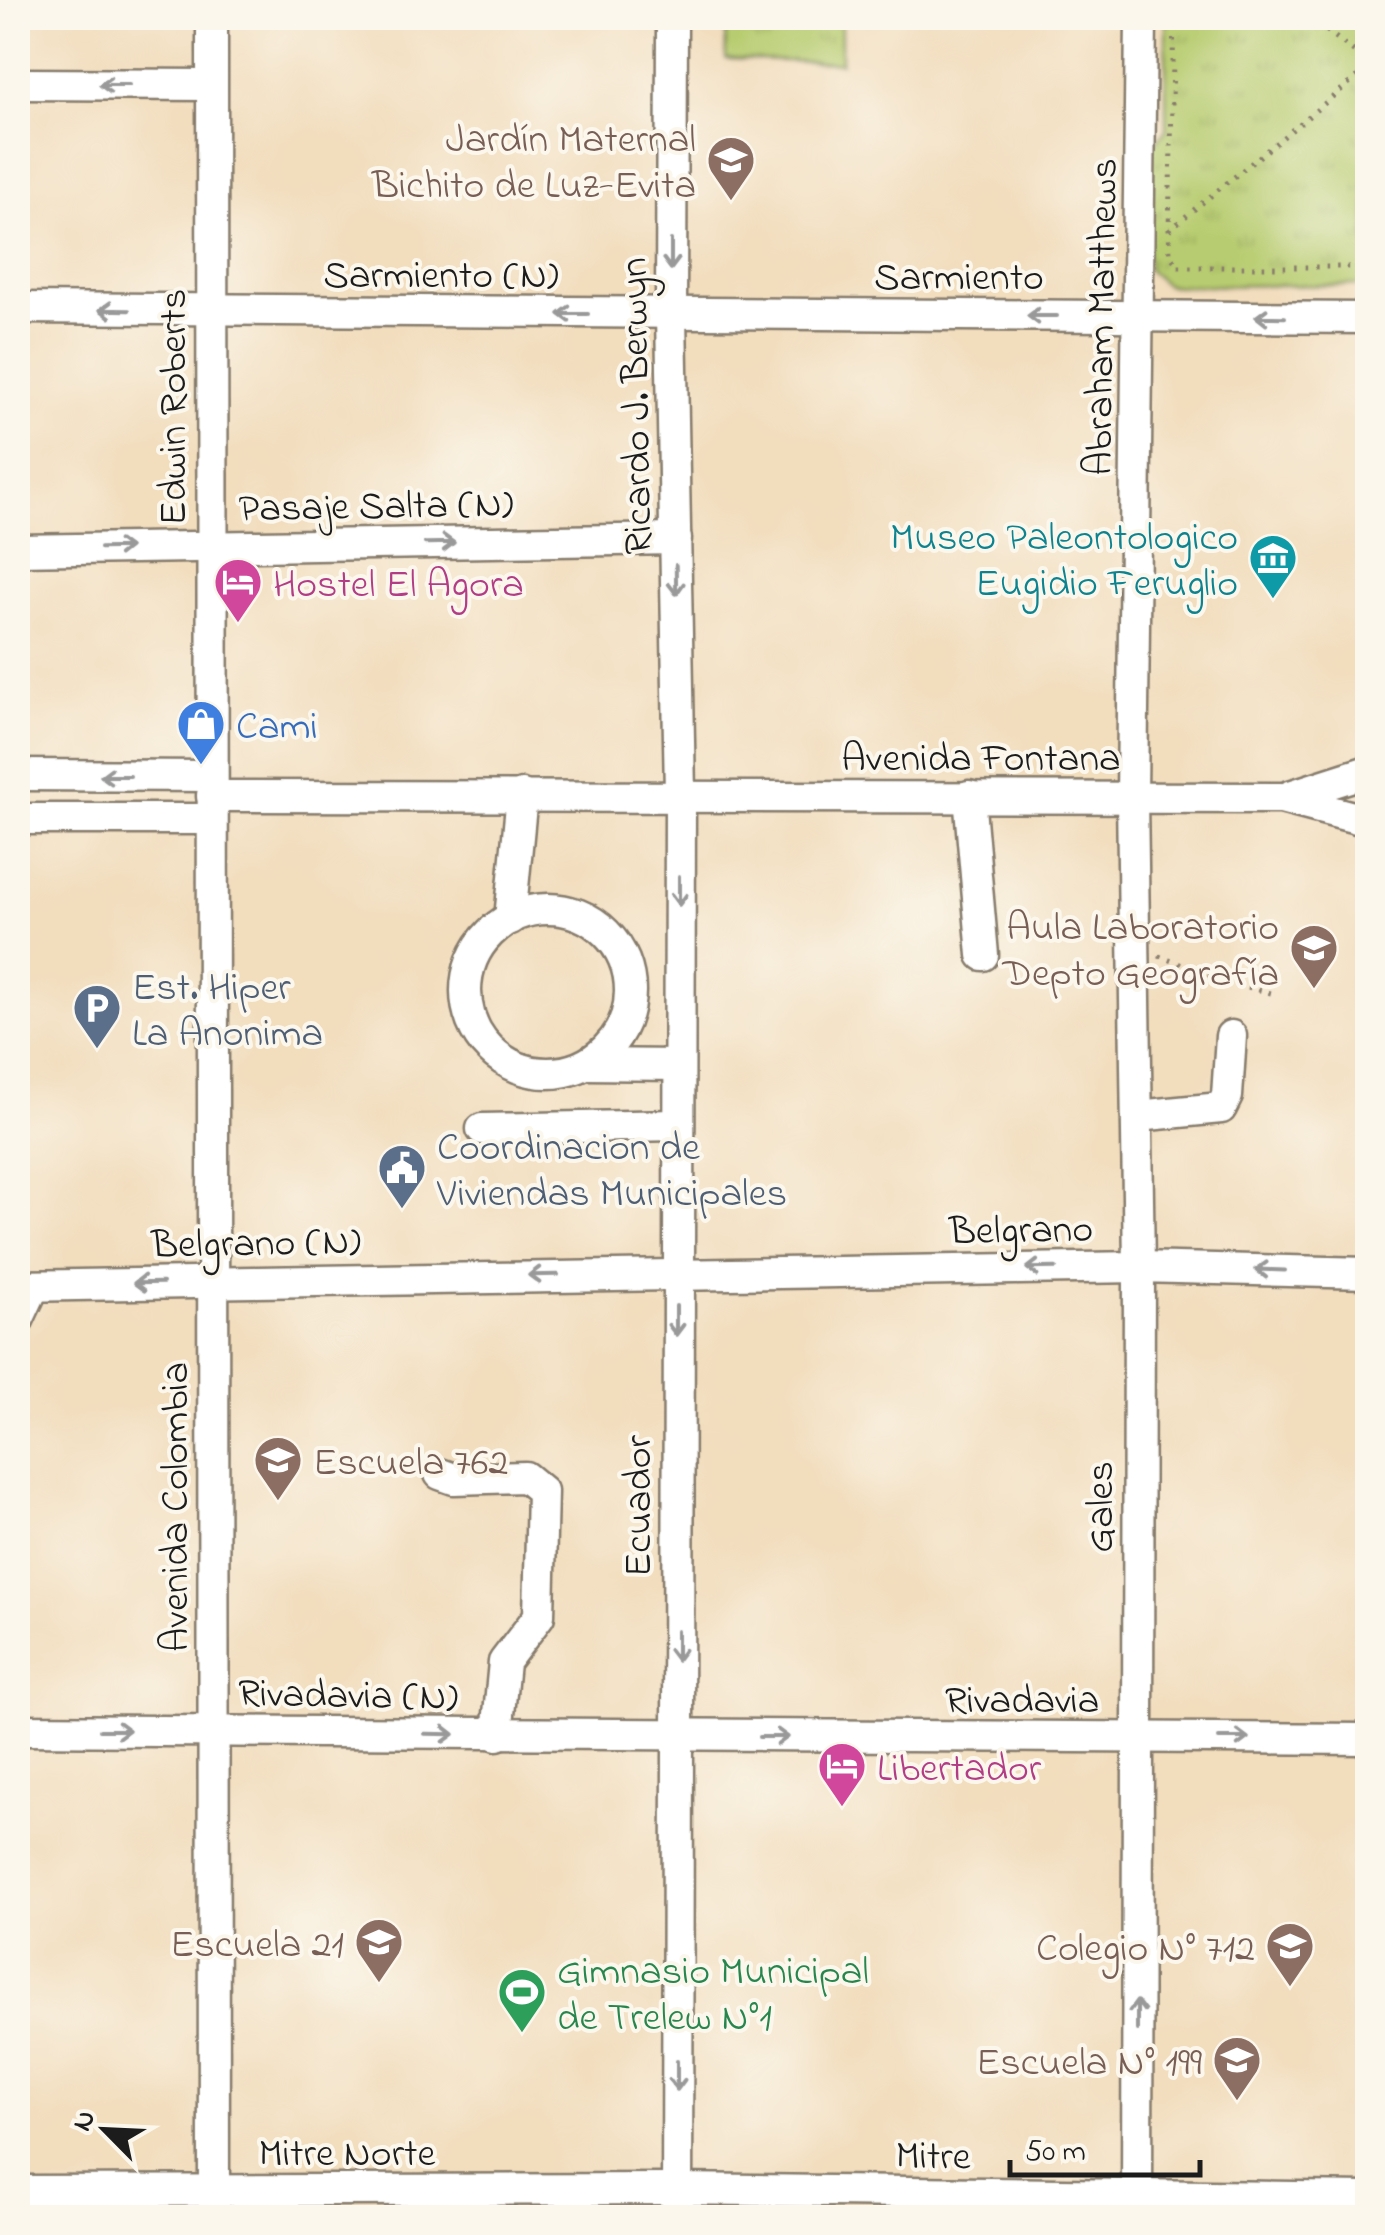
<svg xmlns="http://www.w3.org/2000/svg" width="1385" height="2235" font-family="'Indie Flower',sans-serif">
<style>
.grass{fill:url(#grass-tufts);stroke:#6a7446;stroke-width:2.5}
.lines{fill:none;stroke-linecap:round;stroke-linejoin:round}
.minor-casing{stroke:#877c6c;stroke-width:35}
.path{stroke:#877c6c;stroke-width:5;stroke-dasharray:2.5 8;stroke-linecap:butt}
.minor{stroke:#fff;stroke-width:30}
.oneway{stroke:#999}
.labels{text-anchor:middle;stroke-width:8;stroke-linejoin:round;paint-order:stroke}
.education-label{font-size:40px;fill:#785e54;stroke:#fbf7ec;text-anchor:end}
.street-label{font-size:40px;fill:#1c1c1c;stroke:#fbf7ec}
.culture-label{font-size:40px;fill:#0d838f;stroke:#fbf7ec;text-anchor:end}
.hotel-label{font-size:40px;fill:#b23c85;stroke:#fbf7ec;text-anchor:start}
.shop-label{font-size:40px;fill:#366cbe;stroke:#fbf7ec;text-anchor:start}
.service-label{font-size:40px;fill:#4e5e75;stroke:#fbf7ec;text-anchor:start}
.leisure-label{font-size:40px;fill:#27864d;stroke:#fbf7ec;text-anchor:start}
</style>
<defs>
<pattern id="grass-tufts" width="24" height="20" patternUnits="userSpaceOnUse" patternTransform="scale(2.5)"><rect width="24" height="20" fill="#b7cc70"/><path d="M3 7l-1-3M5 7V3M7 7l1-3M15 17l-1-3M17 17v-4M19 17l1-3" fill="none" stroke="#9daf60"/></pattern>
</defs>
<rect width="100%" height="100%" fill="#fbf7ec"/>
<filter id="ink" filterUnits="userSpaceOnUse"><feTurbulence type="fractalNoise" baseFrequency=".01" numOctaves="2"/><feDisplacementMap in="SourceGraphic" scale="20" xChannelSelector="R" yChannelSelector="G"/><feConvolveMatrix kernelMatrix="1 2 1 2 8 2 1 2 1" color-interpolation-filters="sRGB"/></filter>
<filter id="wash" filterUnits="userSpaceOnUse"><feTurbulence type="fractalNoise" baseFrequency=".0048" numOctaves="4" result="noise"/><feDisplacementMap in="SourceGraphic" scale="40" xChannelSelector="R" yChannelSelector="G"/><feGaussianBlur stdDeviation="2.25" result="paint"/><feColorMatrix in="noise" values="0 0 0 0 0 0 0 0 0 0 0 0 0 0 0 0 0 1.4 0 .05"/><feComposite in="paint" operator="in"/></filter>
<g filter="url(#wash)">
<rect width="100%" height="100%" fill="#f2ddbd"/>
<g class="grass">
<path d="M725 18H841V63L726 59Z"/>
<path d="M1166 18H1367V285L1178 286 1166 285 1148 270 1146 154 1166 130Z"/>
</g>
</g>
<g filter="url(#ink)">
<g class="lines">
<g class="minor-casing">
<g id="minor">
<path d="M212 18 214 2218"/>
<path d="M672 18 671 315 680 794 677 2218"/>
<path d="M18 84 211 85"/>
<path d="M18 308 1368 318"/>
<path d="M18 550 676 539"/>
<path d="M18 775 212 776"/>
<path d="M212 796 1281 798 1368 821"/>
<path d="M969 796 983 955"/>
<path d="M1290 796 1368 771"/>
<path d="M18 819H212"/>
<circle cx="548" cy="991" r="82"/>
<path d="M510 919 522 795"/>
<path d="M587 1064 678 1065"/>
<path d="M1137 1116 1221 1108 1227 1096 1231 1036"/>
<path d="M482 1129 677 1125"/>
<path d="M18 1286 1139 1267 1368 1273"/>
<path d="M18 1320 34 1286"/>
<path d="M440 1474 454 1479 525 1477 542 1491 539 1616 504 1662 497 1735"/>
<path d="M18 1730 1368 1739"/>
<path d="M18 2191 677 2189 1368 2198"/>
<path d="M1137 2218 1139 1267 1132 797 1141 18"/>
</g>
</g>
<g class="path">
<path d="M1174 18 1169 230 1170 254 1178 267H1368"/>
<path d="M1310 18 1368 62"/>
<path d="M1169 230 1368 68"/>
<path d="M1159 956 1227 982 1275 994"/>
</g>
<use href="#minor" class="minor"/>
</g>
<defs><path id="oneway-shaft" d="M-6 0H5M1.5-3L5.5 0L1.5 3" fill="none" stroke-width="1.6" stroke-linecap="round" stroke-linejoin="round" transform="scale(2.5)"/></defs>
<g class="oneway">
<use href="#oneway-shaft" transform="translate(114 85) rotate(-180)"/>
<use href="#oneway-shaft" transform="translate(671 255) rotate(90)"/>
<use href="#oneway-shaft" transform="translate(114 310) rotate(-179)"/>
<use href="#oneway-shaft" transform="translate(573 314) rotate(-180)"/>
<use href="#oneway-shaft" transform="translate(1042 316) rotate(-180)"/>
<use href="#oneway-shaft" transform="translate(1270 317) rotate(-179)"/>
<use href="#oneway-shaft" transform="translate(440 543) rotate(-1)"/>
<use href="#oneway-shaft" transform="translate(115 548) rotate(-1)"/>
<use href="#oneway-shaft" transform="translate(676 580) rotate(89)"/>
<use href="#oneway-shaft" transform="translate(115 776) rotate(-180)"/>
<use href="#oneway-shaft" transform="translate(679 891) rotate(90)"/>
<use href="#oneway-shaft" transform="translate(1041 1268) rotate(179)"/>
<use href="#oneway-shaft" transform="translate(1270 1270) rotate(-178)"/>
<use href="#oneway-shaft" transform="translate(543 1275) rotate(179)"/>
<use href="#oneway-shaft" transform="translate(148 1283) rotate(179)"/>
<use href="#oneway-shaft" transform="translate(676 1321) rotate(90)"/>
<use href="#oneway-shaft" transform="translate(677 1646) rotate(90)"/>
<use href="#oneway-shaft" transform="translate(115 1730)"/>
<use href="#oneway-shaft" transform="translate(440 1734) rotate(1)"/>
<use href="#oneway-shaft" transform="translate(774 1737)"/>
<use href="#oneway-shaft" transform="translate(1234 1738)"/>
<use href="#oneway-shaft" transform="translate(1137 2015) rotate(-90)"/>
<use href="#oneway-shaft" transform="translate(677 2076) rotate(90)"/>
</g>
</g>
<defs>
<g id="school-pin" transform="scale(2.5)"><path d="M0 17L-7.5 6A9.5 9.5 0 1 1 7.5 6Z" fill="#8d6e63" stroke="#fbf7ec"/><path d="M0-5L7-2L0 1L-7-2ZM-4 1L0 2.5L4 1V4Q0 6-4 4Z" fill="#fff"/></g>
<g id="museum-pin" transform="scale(2.5)"><path d="M0 17L-7.5 6A9.5 9.5 0 1 1 7.5 6Z" fill="#0f9aa8" stroke="#fbf7ec"/><path d="M0-6L6-3V-2H-6V-3ZM-5-1h2V3h-2ZM-1-1h2V3h-2ZM3-1h2V3H3ZM-6 4H6V6H-6Z" fill="#fff"/></g>
<g id="hotel-pin" transform="scale(2.5)"><path d="M0 17L-7.5 6A9.5 9.5 0 1 1 7.5 6Z" fill="#d1479c" stroke="#fbf7ec"/><path d="M-6-4.5h1.5V1H6V5H4.5V3h-9V5H-6ZM-4 0a1.8 1.8 0 1 1 3.6 0ZM.5 0V-2.5h3Q6-2.5 6 0Z" fill="#fff"/></g>
<g id="shop-pin" transform="scale(2.5)"><path d="M0 17L-7.5 6A9.5 9.5 0 1 1 7.5 6Z" fill="#3f7fe0" stroke="#fbf7ec"/><path d="M-5-2.5h2.3a2.7 3.5 0 0 1 5.4 0H5L5.5 6h-11ZM-1.5-2.5h3a1.5 2.3 0 0 0-3 0Z" fill="#fff"/></g>
<g id="university-pin" transform="scale(2.5)"><path d="M0 17L-7.5 6A9.5 9.5 0 1 1 7.5 6Z" fill="#8d6e63" stroke="#fbf7ec"/><path d="M0-5L7-2L0 1L-7-2ZM-4 1L0 2.5L4 1V4Q0 6-4 4Z" fill="#fff"/></g>
<g id="parking-pin" transform="scale(2.5)"><path d="M0 17L-7.5 6A9.5 9.5 0 1 1 7.5 6Z" fill="#5c6f8a" stroke="#fbf7ec"/><path d="M-3.5-5.5H1a3.5 3.5 0 0 1 0 7H-1V5.5H-3.5ZM-1-3.4V-.6H.8a1.4 1.4 0 0 0 0-2.8Z" fill="#fff"/></g>
<g id="civic-pin" transform="scale(2.5)"><path d="M0 17L-7.5 6A9.5 9.5 0 1 1 7.5 6Z" fill="#5c6f8a" stroke="#fbf7ec"/><path d="M-.6-6.5H3V-4.5H.6V-3L4-1V1h2V6H-6V1h2V-1L-.6-3ZM-1.2 2.5V6h2.4V2.5Z" fill="#fff"/></g>
<g id="stadium-pin" transform="scale(2.5)"><path d="M0 17L-7.5 6A9.5 9.5 0 1 1 7.5 6Z" fill="#2e9e5b" stroke="#fbf7ec"/><path d="M0-5a6.5 5 0 1 0 0 10a6.5 5 0 1 0 0-10ZM-3.5-1.8h7v3.6h-7Z" fill="#fff"/></g>
</defs>
<g fill-rule="evenodd">
<use href="#school-pin" x="731" y="160"/>
<use href="#museum-pin" x="1273" y="558"/>
<use href="#hotel-pin" x="238" y="582"/>
<use href="#shop-pin" x="201" y="724"/>
<use href="#university-pin" x="1314" y="948"/>
<use href="#parking-pin" x="97" y="1008"/>
<use href="#civic-pin" x="402" y="1168"/>
<use href="#school-pin" x="278" y="1460"/>
<use href="#hotel-pin" x="842" y="1766"/>
<use href="#school-pin" x="379" y="1942"/>
<use href="#school-pin" x="1290" y="1946"/>
<use href="#stadium-pin" x="522" y="1992"/>
<use href="#school-pin" x="1237" y="2060"/>
</g>
<g class="labels">
<g class="education-label">
<text x="696" y="151">Jardín Maternal<tspan x="696" dy="46">Bichito de Luz-Evita</tspan></text>
<text x="1279" y="939">Aula Laboratorio<tspan x="1279" dy="46">Depto Geografía</tspan></text>
<text x="313" y="1474" text-anchor="start">Escuela 762</text>
<text x="344" y="1956">Escuela 21</text>
<text x="1255" y="1960">Colegio N° 712</text>
<text x="1202" y="2074">Escuela N° 199</text>
</g>
<g class="street-label">
<text x="441" y="287">Sarmiento (N)</text>
<text x="959" y="289">Sarmiento</text>
<text transform="translate(1099 317) rotate(-89)" y="14">Abraham Matthews</text>
<text transform="translate(634 406) rotate(-91)" y="14">Ricardo J. Berwyn</text>
<text transform="translate(171 407) rotate(-90)" y="14">Edwin Roberts</text>
<text transform="translate(376 504) rotate(-1)" y="14">Pasaje Salta (N)</text>
<text x="981" y="770">Avenida Fontana</text>
<text transform="translate(1021 1228) rotate(-1)" y="14">Belgrano</text>
<text transform="translate(256 1241) rotate(-1)" y="14">Belgrano (N)</text>
<text transform="translate(636 1506) rotate(-90)" y="14">Ecuador</text>
<text transform="translate(173 1507) rotate(-90)" y="14">Avenida Colombia</text>
<text transform="translate(1098 1507) rotate(-90)" y="14">Gales</text>
<text transform="translate(348 1693) rotate(1)" y="14">Rivadavia (N)</text>
<text x="1022" y="1712">Rivadavia</text>
<text x="347" y="2165">Mitre Norte</text>
<text transform="translate(933 2154) rotate(1)" y="14">Mitre</text>
</g>
<g class="culture-label">
<text x="1238" y="549">Museo Paleontologico<tspan x="1238" dy="46">Eugidio Feruglio</tspan></text>
</g>
<g class="hotel-label">
<text x="273" y="596">Hostel El Agora</text>
<text x="877" y="1780">Libertador</text>
</g>
<g class="shop-label">
<text x="236" y="738">Cami</text>
</g>
<g class="service-label">
<text x="132" y="999">Est. Hiper<tspan x="132" dy="46">La Anonima</tspan></text>
<text x="437" y="1159">Coordinacion de<tspan x="437" dy="46">Viviendas Municipales</tspan></text>
</g>
<g class="leisure-label">
<text x="557" y="1983">Gimnasio Municipal<tspan x="557" dy="46">de Trelew N°1</tspan></text>
</g>
</g>
<rect width="1385" height="2235" fill="none" stroke="#fbf7ec" stroke-width="60"/>
<g transform="translate(105 2130) rotate(294)" stroke="#fbf7ec" stroke-width="8" paint-order="stroke">
<path d="M0-8L18 38L0 25L-18 38Z" fill="#1c1c1c"/>
<text y="-15" font-size="28" font-weight="bold" text-anchor="middle" fill="#1c1c1c">N</text>
</g>
<path d="M1010 2160v15h190v-15" fill="none" stroke="#1c1c1c" stroke-width="5"/>
<text x="1025" y="2160" font-size="30" fill="#1c1c1c" stroke="#fbf7ec" stroke-width="8" paint-order="stroke">50 m</text>
</svg>
